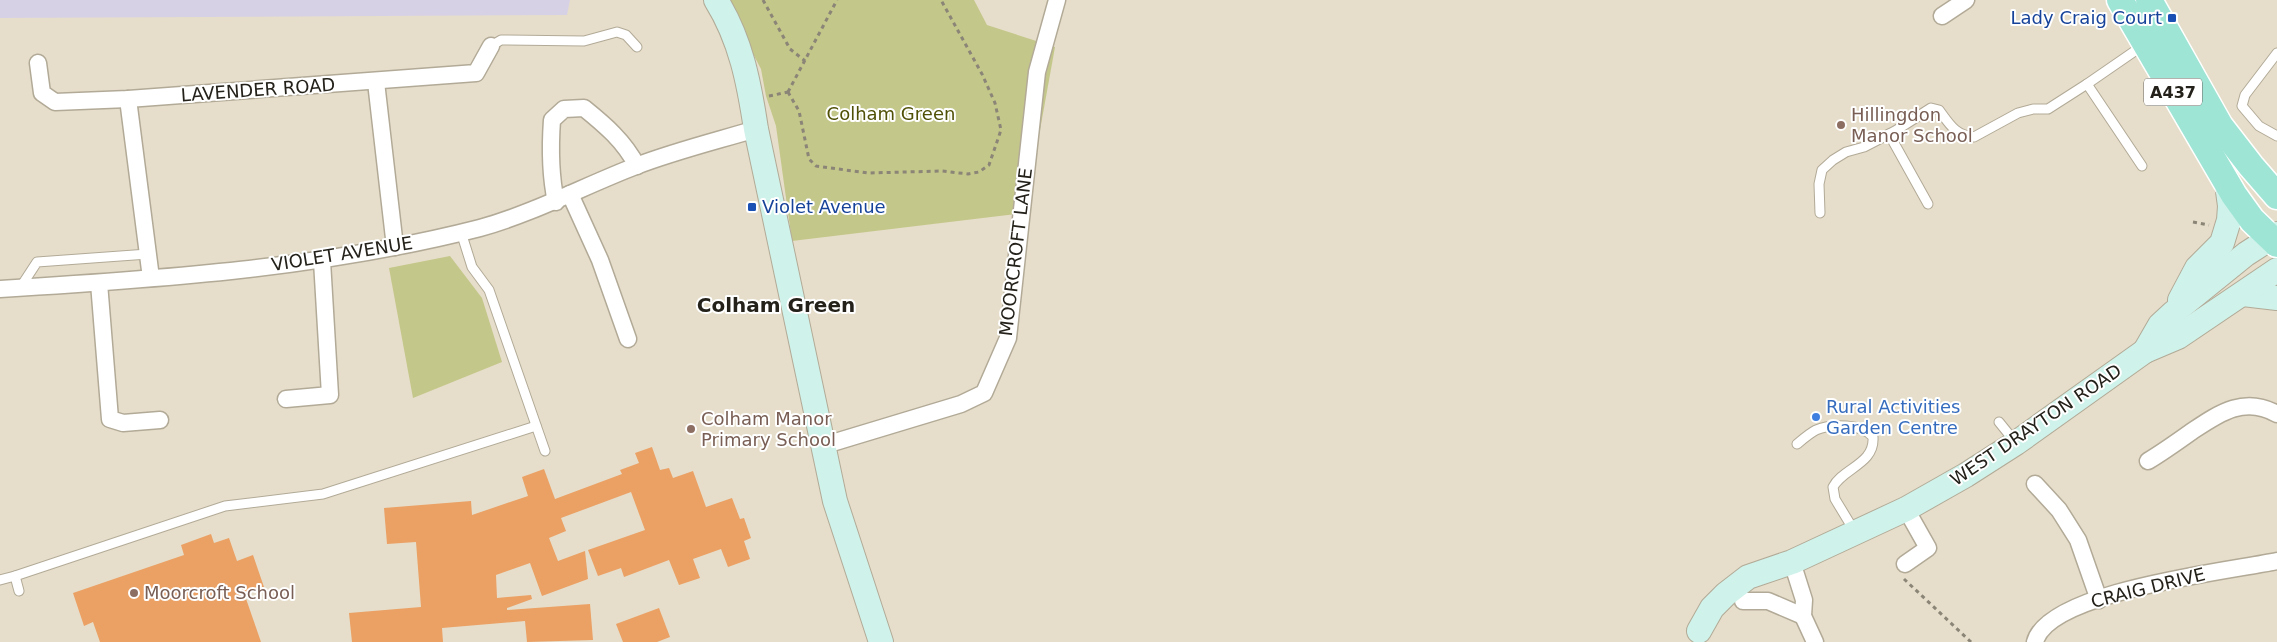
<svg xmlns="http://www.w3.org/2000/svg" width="2277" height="642" font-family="'DejaVu Sans',sans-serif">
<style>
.medical{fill:#d7d1e6}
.green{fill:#c4c78a}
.building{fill:#eba064}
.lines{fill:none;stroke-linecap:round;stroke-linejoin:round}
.lane-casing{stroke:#b2aa97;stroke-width:11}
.street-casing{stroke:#b2aa97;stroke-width:19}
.secondary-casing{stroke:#b2aa97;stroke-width:26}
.primary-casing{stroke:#fff;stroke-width:29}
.path{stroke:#8a8577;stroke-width:3;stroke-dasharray:4 4;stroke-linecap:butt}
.lane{stroke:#fff;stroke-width:9}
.street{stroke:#fff;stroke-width:16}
.secondary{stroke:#cff2ea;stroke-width:24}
.primary{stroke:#9fe5d6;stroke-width:26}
.transit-dot{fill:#1a4fb4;stroke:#fff;stroke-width:2}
.education-dot{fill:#8d6e63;stroke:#fff;stroke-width:2}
.shop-dot{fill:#3f7fe0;stroke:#fff;stroke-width:2}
.labels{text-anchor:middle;stroke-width:4;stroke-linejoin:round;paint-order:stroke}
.shield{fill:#fff;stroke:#66645f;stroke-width:1}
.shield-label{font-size:16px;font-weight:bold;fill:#24211a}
.transit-label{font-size:18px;fill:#164399;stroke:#fff;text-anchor:end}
.street-label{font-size:18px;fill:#24211a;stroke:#fff}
.park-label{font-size:18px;fill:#505107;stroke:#fff}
.education-label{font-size:18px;fill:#785e54;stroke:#fff;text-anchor:start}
.shop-label{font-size:18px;fill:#366cbe;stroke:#fff;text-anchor:start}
.quarter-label{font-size:20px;font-weight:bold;fill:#24211a;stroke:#fff}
</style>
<rect width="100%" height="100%" fill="#e6deca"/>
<path class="medical" d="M0 0H570L567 15 0 18Z"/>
<g class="green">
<path d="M725 0H974L987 25 1055 47 1025 213 792 241 776 126 766 96 761 69Z"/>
<path d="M450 256 482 298 502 362 413 398 389 268Z"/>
</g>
<g class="building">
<path d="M652 447 660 470 669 468 673 478 693 471 706 507 732 498 740 519 744 518 751 538 744 541 750 559 728 567 721 549 693 559 700 578 679 585 669 560 624 577 621 568 598 576 588 550 645 530 631 492 561 518 566 531 549 538 558 561 585 551 588 579 542 596 530 563 496 575 497 598 531 595 532 599 507 608V610L590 604 593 640 527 642 525 621 442 628 443 642H352L349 613 421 607 416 542 387 544 384 508 471 501 472 515 528 496 522 477 544 469 555 499 622 474 620 470 639 463 635 453Z"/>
<path d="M211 534 214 543 229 538 237 561 253 555 264 587 244 593 261 642H100L93 622 84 626 73 593 184 555 181 545Z"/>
<path d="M659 608 670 637 657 642H623L616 624Z"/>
</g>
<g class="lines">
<g class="lane-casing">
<g id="lane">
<path d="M491 46 501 40 584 41 617 32 626 35 637 47"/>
<path d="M2277 53 2245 95 2242 106 2259 126 2277 136"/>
<path d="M1889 134 1928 204"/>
<path d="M2142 166 2087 84 2145 44"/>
<path d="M1820 213 1819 184 1822 170 1833 160 1846 152 1864 147 1895 131 1931 108 1939 110C1950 125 1955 135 1974 137L2018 113 2033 109H2048L2087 84"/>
<path d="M461 232 472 267 489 290 545 451"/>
<path d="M20 288 37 262 148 254"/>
<path d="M1999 422 2016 443"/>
<path d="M1797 444C1803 439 1810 433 1816 430 1831 423 1863 424 1873 437 1875 464 1843 468 1833 487L1835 499 1855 532"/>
<path d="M15 576 225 506 323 494 536 426"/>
<path d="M0 580 15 576 19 591"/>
</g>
</g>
<g class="street-casing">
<g id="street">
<path d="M1942 16 1966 0"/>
<path d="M38 63 42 93 55 102 128 99 476 73 491 46"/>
<path d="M376 82 395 247"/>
<path d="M128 99 151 278"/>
<path d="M570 194 600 260 628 339"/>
<path d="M556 202C550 174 550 148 552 120L564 109 584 108C605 125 624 141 637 166"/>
<path d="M99 283 110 419 123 423 160 420"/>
<path d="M0 289C161 279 324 268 480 228 534 213 584 186 636 166 675 151 716 141 756 129"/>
<path d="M286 399 330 395 322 261"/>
<path d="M822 446 961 404 984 393 1008 338 1037 72 1057 0"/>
<path d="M2148 461C2163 452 2177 442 2191 432 2218 414 2244 395 2277 414"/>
<path d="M2035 484 2059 510 2078 540 2099 600"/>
<path d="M1792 562 1804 600 1803 616 1815 642"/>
<path d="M1905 564 1928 548 1906 509"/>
<path d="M1743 601H1768L1803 616"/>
<path d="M2035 642C2048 591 2229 571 2277 561"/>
</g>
</g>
<g class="secondary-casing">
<g id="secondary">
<path d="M716 0C741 40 749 83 756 129L835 501 881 642"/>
<path d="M2243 294 2277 298"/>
<path d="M2180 300 2197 268 2222 243 2229 220 2230 206 2227 184"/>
<path d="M2145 351 2160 325 2173 313 2246 254 2277 234"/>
<path d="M1699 631 1712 608 1726 594 1748 577 1792 562 1906 509 1966 475 2016 443 2145 351 2178 337 2277 270"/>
</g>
</g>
<g class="primary-casing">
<g id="primary">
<path d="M2120 0 2234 195 2252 220 2277 244"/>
<path d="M2149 0 2220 126 2251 166 2277 196"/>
</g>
</g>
<g class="path">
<path d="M763 0 790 49 805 61"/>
<path d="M788 92 799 111 809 159 816 166 868 173 942 171 968 174 979 172 989 165 1001 130 995 103 982 74 941 0"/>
<path d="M788 92 837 0"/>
<path d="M769 96 788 92"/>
<path d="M2193 222 2209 225"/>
<path d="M1904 579 1971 642"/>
</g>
<use href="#lane" class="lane"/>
<use href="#street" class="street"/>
<use href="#secondary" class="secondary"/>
<use href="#primary" class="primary"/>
</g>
<g class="transit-dot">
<rect x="2167" y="13" width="10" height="10" rx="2.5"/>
<rect x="747" y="202" width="10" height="10" rx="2.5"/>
</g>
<g class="education-dot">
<circle cx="1841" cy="125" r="5"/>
<circle cx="691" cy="429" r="5"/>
<circle cx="134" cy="593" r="5"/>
</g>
<circle class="shop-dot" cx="1816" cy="417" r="5"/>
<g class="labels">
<rect class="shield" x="2144" y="78.5" width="58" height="27" rx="4"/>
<g class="shield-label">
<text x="2173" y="98">A437</text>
</g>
<g class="transit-label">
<text x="2162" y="24">Lady Craig Court</text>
<text x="762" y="213" text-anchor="start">Violet Avenue</text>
</g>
<g class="street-label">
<text transform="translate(258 90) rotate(-4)" y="6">LAVENDER ROAD</text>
<text transform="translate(1016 252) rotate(-83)" y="6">MOORCROFT LANE</text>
<text transform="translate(342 254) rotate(-9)" y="6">VIOLET AVENUE</text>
<text transform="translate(2036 425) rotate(-34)" y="6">WEST DRAYTON ROAD</text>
<text transform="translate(2148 588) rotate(-14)" y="6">CRAIG DRIVE</text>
</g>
<g class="park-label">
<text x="891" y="120">Colham Green</text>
</g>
<g class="education-label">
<text x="1851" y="121">Hillingdon<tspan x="1851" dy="21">Manor School</tspan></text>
<text x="701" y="425">Colham Manor<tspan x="701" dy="21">Primary School</tspan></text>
<text x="144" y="599">Moorcroft School</text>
</g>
<g class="shop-label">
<text x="1826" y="413">Rural Activities<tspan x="1826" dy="21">Garden Centre</tspan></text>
</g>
<g class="quarter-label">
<text x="776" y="312">Colham Green</text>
</g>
</g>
</svg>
